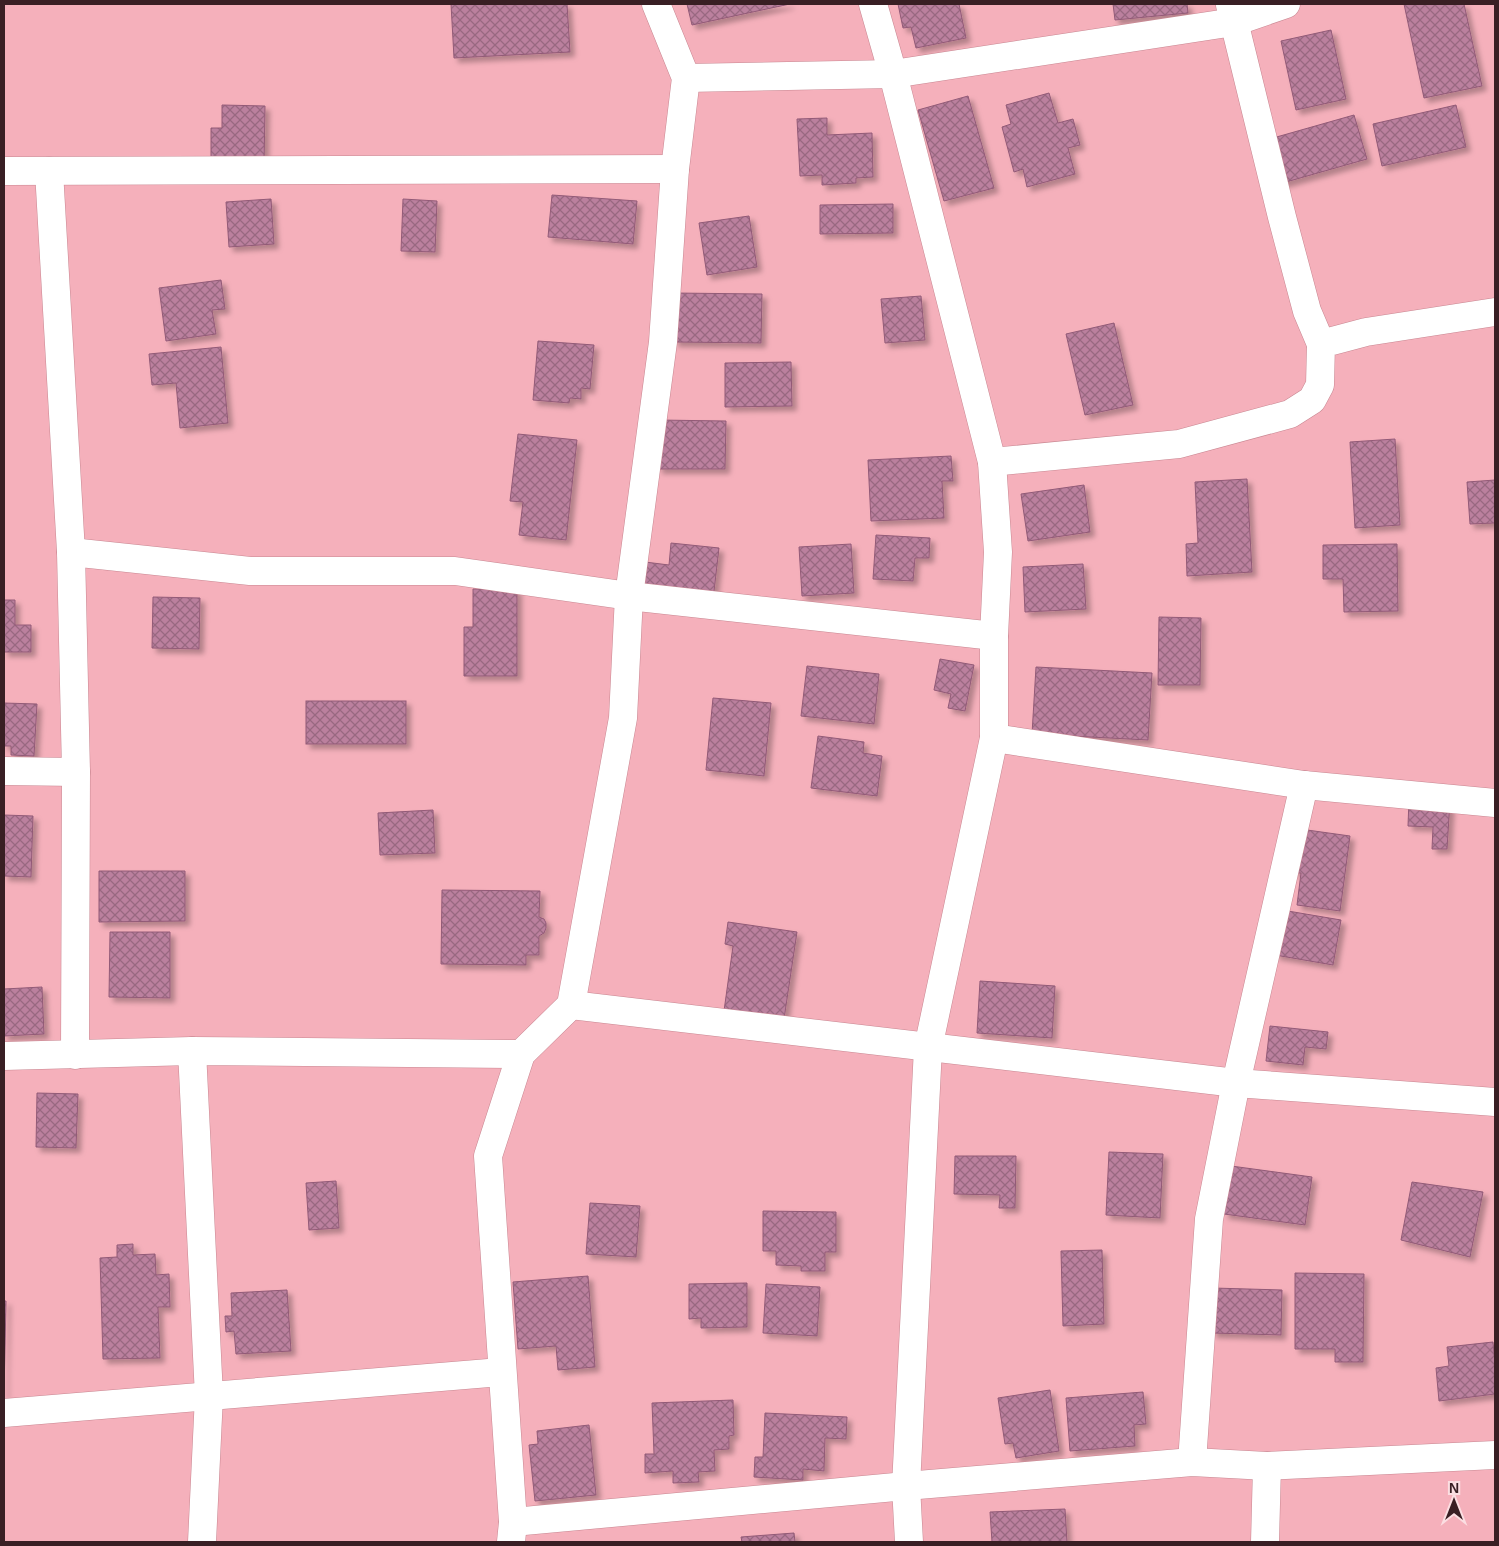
<svg xmlns="http://www.w3.org/2000/svg" width="1499" height="1546" font-family="Arial,sans-serif">
<style>
.building{fill:url(#building-cross-hatch);stroke:#925a77;filter:url(#shadow)}
.lines{fill:none;stroke-linecap:round;stroke-linejoin:round}
.minor-casing{stroke:#c88691;stroke-width:29}
.minor{stroke:#fff;stroke-width:28}
</style>
<defs>
<pattern id="building-cross-hatch" width="8" height="8" patternUnits="userSpaceOnUse" patternTransform="scale(1.25)"><rect width="8" height="8" fill="#bb809e"/><path d="M0 0l8 8M0 8l8-8" fill="none" stroke="#996881"/></pattern>
<filter id="shadow"><feDropShadow dx="4.5" dy="4.5" stdDeviation="2.5" flood-color="#0004"/></filter>
</defs>
<rect width="100%" height="100%" fill="#f5b0bb"/>
<g class="building">
<path d="M451 4H567L570 52 454 58Z"/>
<path d="M687 4H790L692 25Z"/>
<path d="M898 4H959L966 38 916 48 911 27 903 28Z"/>
<path d="M1113 4H1187L1188 13 1115 20Z"/>
<path d="M1404 4H1464L1482 86 1424 98Z"/>
<path d="M1331 30 1346 99 1296 110 1281 41Z"/>
<path d="M1049 93 1058 123 1073 119 1080 145 1068 148 1075 174 1027 187 1023 169 1014 172 1002 127 1011 124 1006 105Z"/>
<path d="M968 96 994 188 944 201 918 110Z"/>
<path d="M222 105 265 106 264 168H211V128H222Z"/>
<path d="M1456 105 1466 147 1382 166 1373 124Z"/>
<path d="M1354 115 1367 159 1279 184 1266 140Z"/>
<path d="M827 118V135L872 133 873 177 856 178V183L822 185V175L800 176 797 119Z"/>
<path d="M552 195 637 201 633 244 548 237Z"/>
<path d="M271 199 274 244 229 247 226 202Z"/>
<path d="M403 199 437 201 435 252 401 251Z"/>
<path d="M893 204V233L820 234V205Z"/>
<path d="M749 216 757 267 707 275 699 223Z"/>
<path d="M221 280 225 309 212 310 216 334 166 341 159 288Z"/>
<path d="M674 293 762 294 761 343 674 342Z"/>
<path d="M921 296 925 340 885 343 881 299Z"/>
<path d="M1114 323 1133 405 1085 415 1066 334Z"/>
<path d="M538 341 594 345 590 389 581 388V399L570 398 569 403 533 400Z"/>
<path d="M221 347 228 423 180 428 176 383 152 385 149 354Z"/>
<path d="M791 362 792 406 725 407V363Z"/>
<path d="M658 420 726 421 725 469H658Z"/>
<path d="M518 434 577 440 566 540 519 535 523 502 510 501Z"/>
<path d="M1395 439 1400 525 1355 528 1350 442Z"/>
<path d="M951 456 953 481H942L944 518 871 521 868 460Z"/>
<path d="M1247 479 1252 572 1187 576 1186 544 1198 543 1195 482Z"/>
<path d="M1495 480V523L1470 524 1467 482Z"/>
<path d="M1084 485 1090 532 1028 541 1021 494Z"/>
<path d="M876 535 930 538 929 558H915L913 581 873 579Z"/>
<path d="M671 543 719 548 713 600 642 592 645 562 669 565Z"/>
<path d="M851 544 854 593 802 596 799 547Z"/>
<path d="M1397 544 1398 611 1344 612 1343 579H1323V545Z"/>
<path d="M1083 564 1086 609 1025 612 1023 567Z"/>
<path d="M473 589H517V676H464V627H473Z"/>
<path d="M153 597 200 598 199 649 152 648Z"/>
<path d="M4 600H15V625H31V652H4Z"/>
<path d="M1159 617 1201 618 1200 685H1158Z"/>
<path d="M940 659 974 665 965 711 948 708 951 694 934 690Z"/>
<path d="M807 666 879 674 874 724 801 716Z"/>
<path d="M1036 667 1152 673 1148 740 1032 734Z"/>
<path d="M713 698 771 703 764 776 706 770Z"/>
<rect x="306" y="701" width="100" height="43"/>
<path d="M4 703 37 704 34 756 11 755V746H4Z"/>
<path d="M818 736 864 742 863 753 882 756 877 796 811 788Z"/>
<path d="M1409 799 1450 801 1447 849H1432L1433 827 1408 826Z"/>
<path d="M433 810 435 853 380 855 378 813Z"/>
<path d="M4 815 33 816 31 877 4 876Z"/>
<path d="M1300 829 1350 836 1340 911 1297 905 1301 873H1294Z"/>
<path d="M99 871H185V921L99 922Z"/>
<path d="M442 890 540 891 539 917 544 919 546 923V928L544 933 539 936V955H526V965L441 964Z"/>
<path d="M1282 910 1341 920 1333 965 1275 955Z"/>
<path d="M728 922 797 932 784 1019 724 1011 733 946 725 944Z"/>
<path d="M110 932H170V998L109 997Z"/>
<path d="M980 981 1055 986 1052 1038 977 1033Z"/>
<path d="M42 987 44 1034 4 1036V989Z"/>
<path d="M1270 1026 1328 1032 1326 1049 1305 1047 1303 1065 1266 1061Z"/>
<path d="M37 1093 78 1094 76 1148 36 1147Z"/>
<path d="M1109 1152 1163 1154 1160 1218 1106 1215Z"/>
<path d="M955 1156H1016L1015 1208H999L1000 1195 954 1194Z"/>
<path d="M1231 1166 1312 1177 1305 1225 1224 1214Z"/>
<path d="M336 1181 339 1228 309 1230 306 1183Z"/>
<path d="M1412 1182 1483 1192 1470 1257 1401 1240Z"/>
<path d="M590 1203 640 1206 636 1257 586 1254Z"/>
<path d="M763 1211 836 1212V1252H825V1271H801V1266L776 1265V1251H763Z"/>
<path d="M133 1244V1255L155 1254 156 1275 169 1274 170 1307H158L160 1358 103 1359 100 1258 117 1257V1245Z"/>
<path d="M1102 1250 1104 1324 1063 1326 1061 1251Z"/>
<path d="M1295 1273 1364 1274 1363 1362H1335V1349H1295Z"/>
<path d="M588 1276 595 1367 558 1370 556 1346 518 1349 513 1282Z"/>
<path d="M747 1283V1327L701 1328V1318L689 1319V1284Z"/>
<path d="M766 1284 820 1287 817 1336 763 1333Z"/>
<path d="M1213 1288 1282 1290 1281 1335 1212 1333Z"/>
<path d="M287 1290 291 1351 236 1354 234 1331 226 1332 225 1316H232L231 1293Z"/>
<path d="M4 1301H6L4 1395Z"/>
<path d="M1493 1342 1495 1363V1394L1439 1401 1436 1368 1449 1366 1447 1347Z"/>
<path d="M1050 1390 1059 1451 1016 1458 1013 1443 1005 1444 998 1398Z"/>
<path d="M1143 1392 1146 1424 1134 1425 1135 1446 1070 1451 1066 1398Z"/>
<path d="M733 1400 734 1435 729 1436V1449L714 1450 715 1471 698 1472 699 1482 673 1483V1471L645 1473V1454H654L652 1403Z"/>
<path d="M765 1413 847 1417 846 1439 825 1438 824 1471 803 1469V1480L754 1477 755 1457H763Z"/>
<path d="M589 1425 596 1495 535 1501 529 1445 538 1444 537 1431Z"/>
<path d="M1065 1509 1067 1542H992L990 1512Z"/>
<path d="M794 1533 795 1542H742L741 1537Z"/>
</g>
<g class="lines">
<g class="minor-casing">
<g id="minor">
<path d="M873 4 893 74 992 462 998 552 994 636V738L928 1048 906 1486 909 1542"/>
<path d="M1230 5 1282 217 1307 311 1321 344"/>
<path d="M686 78 893 74 1234 22 1286 4"/>
<path d="M4 171 675 169"/>
<path d="M49 171 71 552 76 772 75 1055"/>
<path d="M992 462 1179 444 1290 414 1312 400 1320 385 1321 344 1366 332 1495 312"/>
<path d="M71 552 250 571H455L629 596 994 636"/>
<path d="M994 738 1304 785 1495 803"/>
<path d="M4 771 76 772"/>
<path d="M571 1005 1236 1083 1495 1102"/>
<path d="M192 1051 209 1396 202 1542"/>
<path d="M4 1056 192 1051 521 1054"/>
<path d="M4 1413 501 1372"/>
<path d="M1192 1462 1209 1219 1236 1083 1304 785"/>
<path d="M513 1522 906 1486 1192 1462 1267 1466 1495 1455"/>
<path d="M511 1542 513 1522 488 1156 521 1054 571 1005 623 718 629 596 663 342 675 169 686 78 656 4"/>
<path d="M1265 1542 1267 1466"/>
</g>
</g>
<use href="#minor" class="minor"/>
</g>
<rect width="1499" height="1546" fill="none" stroke="#391f24" stroke-width="10"/>
<g transform="translate(1454 1501)" stroke="#fbdee2" stroke-width="4" paint-order="stroke">
<path d="M0-4L9 19L0 12L-9 19Z" fill="#391f24"/>
<text y="-8" font-size="14" font-weight="bold" text-anchor="middle" fill="#391f24">N</text>
</g>
</svg>
